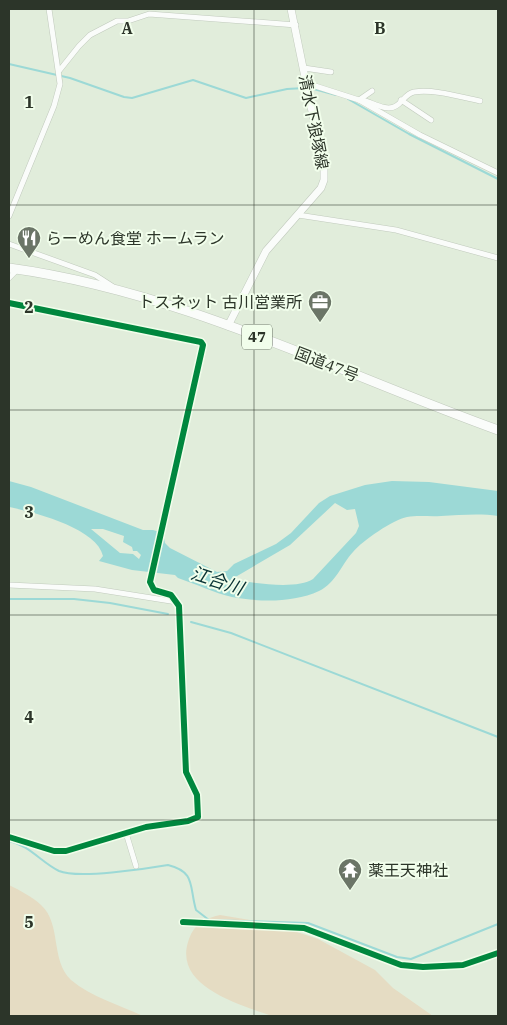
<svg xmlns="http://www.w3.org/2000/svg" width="507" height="1025" font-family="'IBM Plex Serif','Noto Sans JP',serif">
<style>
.green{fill:#e5dcc3}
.water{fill:#9cd9d6;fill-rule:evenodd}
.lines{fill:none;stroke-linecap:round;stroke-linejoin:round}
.stream{stroke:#9cd9d6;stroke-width:2}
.minor-casing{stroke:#c1cabd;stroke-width:6}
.secondary-casing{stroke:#c1cabd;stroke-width:8}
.trunk-casing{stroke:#c1cabd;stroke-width:10}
.minor{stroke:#fafcfa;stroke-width:5}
.secondary{stroke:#fafcfa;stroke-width:7}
.trunk{stroke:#fafcfa;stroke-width:9}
.cycleway-casing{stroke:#f1feeb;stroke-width:9}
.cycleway{stroke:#00873e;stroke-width:6}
.grid{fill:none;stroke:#2c3529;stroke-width:1;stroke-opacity:0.55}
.labels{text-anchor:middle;stroke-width:4;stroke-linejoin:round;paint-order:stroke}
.shield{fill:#f1feeb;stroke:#677163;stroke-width:1}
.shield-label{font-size:15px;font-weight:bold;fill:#2c3529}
.street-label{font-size:16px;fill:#2c3529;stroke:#f1feeb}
.poi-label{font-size:16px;fill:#2c3529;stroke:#f1feeb;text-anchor:start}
.water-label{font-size:18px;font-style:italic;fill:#073133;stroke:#f1feeb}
.grid-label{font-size:16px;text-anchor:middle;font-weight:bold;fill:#2c3529;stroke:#f1feeb;stroke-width:4;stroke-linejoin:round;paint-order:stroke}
</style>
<rect width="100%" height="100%" fill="#e1eddb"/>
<g class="green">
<path d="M9 885C19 890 33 897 41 905 62 924 50 960 71 980 91 997 120 1005 143 1016H9Z"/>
<path d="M220 915 273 924 318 939 375 970 393 988 433 1016C393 1016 352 1016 311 1016 298 1016 281 1019 269 1015 235 1003 172 985 189 939 194 924 206 918 220 915Z"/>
</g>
<path class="water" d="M9 481 31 487 143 530H153L163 533 165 543 170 548 217 572 227 571 234 564 276 544 291 533 319 503 330 496 365 485 392 481 429 482 498 491V516C480 513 460 515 441 516 430 517 419 515 407 517 393 520 363 540 353 552 341 565 336 583 319 591 293 603 259 602 232 597 214 593 196 584 178 578L175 575 132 570 99 561 103 556C97 528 33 512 9 507ZM335 503 347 510 355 509 359 526 356 533 313 579C297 590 251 583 232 579L290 545ZM91 529H103L124 536 123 542 132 547 133 551H137L141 555 139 559 133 554 120 553Z"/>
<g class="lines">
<g class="stream">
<path d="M9 64 70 78 124 97 132 98 193 80 246 98 287 89 305 88"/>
<path d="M310 88 336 95"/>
<path d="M348 99 409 134 498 179"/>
<path d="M9 599H74L110 603 168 614"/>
<path d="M191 622 231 633 498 737"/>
<path d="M9 841C29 845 42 863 59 871 78 879 145 869 168 865 196 872 189 886 196 910L209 920 308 923 397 957 411 959 498 924"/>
</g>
<g class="minor-casing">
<g id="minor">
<path d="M304 68 331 72"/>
<path d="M59 71 79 46 90 35 117 21H128L149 14 296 25"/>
<path d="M306 83 359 100 420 135 498 173"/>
<path d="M359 100 372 91"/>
<path d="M362 100C372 102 386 112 396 106 403 102 405 94 414 92 435 89 460 97 480 101"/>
<path d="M401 100 431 120"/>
<path d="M298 215 396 230 498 258"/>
<path d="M9 216 54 106 60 84 49 9"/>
<path d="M9 244 95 275 112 286"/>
<path d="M9 278 17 270"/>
<path d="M9 303 201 342 203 345 150 582 154 590 171 595 179 606 186 772 197 795 198 817 188 821 146 827 66 851H54L9 837"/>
<path d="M9 585 95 589 177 602"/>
<path d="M126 833 136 866"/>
<path d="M183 922 304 928 401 965 423 967 463 965 498 953"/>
</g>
</g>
<g class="secondary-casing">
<path id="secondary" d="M228 326 266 251 321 188 324 180V170L291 9"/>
</g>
<g class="trunk-casing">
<path id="trunk" d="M9 268C180 291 337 372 498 430"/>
</g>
<use href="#minor" class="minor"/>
<use href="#secondary" class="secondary"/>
<use href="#trunk" class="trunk"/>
<g class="cycleway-casing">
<g id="cycleway">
<path d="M9 303 201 342 203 345 150 582 154 590 171 595 179 606 186 772 197 795 198 817 188 821 146 827 66 851H54L9 837"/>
<path d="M183 922 304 928 401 965 423 967 463 965 498 953"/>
</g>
</g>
<use href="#cycleway" class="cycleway"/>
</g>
<path class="grid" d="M254 9V1016M9 205H498M9 410H498M9 615H498M9 820H498"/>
<defs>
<g id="restaurant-pin" transform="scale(1.25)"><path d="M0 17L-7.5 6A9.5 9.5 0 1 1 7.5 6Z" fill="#6b7567" stroke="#f1feeb"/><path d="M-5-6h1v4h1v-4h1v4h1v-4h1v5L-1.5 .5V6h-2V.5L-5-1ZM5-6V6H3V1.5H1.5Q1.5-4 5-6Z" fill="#fff"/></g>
<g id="office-pin" transform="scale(1.25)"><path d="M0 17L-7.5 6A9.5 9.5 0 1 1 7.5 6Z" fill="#6b7567" stroke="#f1feeb"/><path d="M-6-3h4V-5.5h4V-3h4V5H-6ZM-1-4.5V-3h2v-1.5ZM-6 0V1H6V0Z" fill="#fff"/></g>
<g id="temple-pin" transform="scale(1.25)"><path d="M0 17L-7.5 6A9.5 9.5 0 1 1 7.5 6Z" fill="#6b7567" stroke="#f1feeb"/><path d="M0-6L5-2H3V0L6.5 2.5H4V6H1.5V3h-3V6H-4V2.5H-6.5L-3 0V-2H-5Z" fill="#fff"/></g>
</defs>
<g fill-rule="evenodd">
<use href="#restaurant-pin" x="29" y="238"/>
<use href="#office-pin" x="320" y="302"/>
<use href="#temple-pin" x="350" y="870"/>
</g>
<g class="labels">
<rect class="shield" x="242" y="324.5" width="30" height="25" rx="4"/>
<g class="shield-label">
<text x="257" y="342">47</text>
</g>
<g class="street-label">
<text transform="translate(314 122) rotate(79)" y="6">清水下狼塚線</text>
<text transform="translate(327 364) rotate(21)" y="6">国道47号</text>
</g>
<g class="poi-label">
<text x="46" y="244">らーめん食堂 ホームラン</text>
<text x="302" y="308" text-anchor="end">トスネット 古川営業所</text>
<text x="368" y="876">薬王天神社</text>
</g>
<g class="water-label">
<text transform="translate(217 581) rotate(18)" y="6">江合川</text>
</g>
</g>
<g class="grid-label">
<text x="127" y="34">A</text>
<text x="380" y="34">B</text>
<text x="29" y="108">1</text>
<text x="29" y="313">2</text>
<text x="29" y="518">3</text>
<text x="29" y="723">4</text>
<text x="29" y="928">5</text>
</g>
<rect width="507" height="1025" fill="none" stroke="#2c3529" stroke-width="20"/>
</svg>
